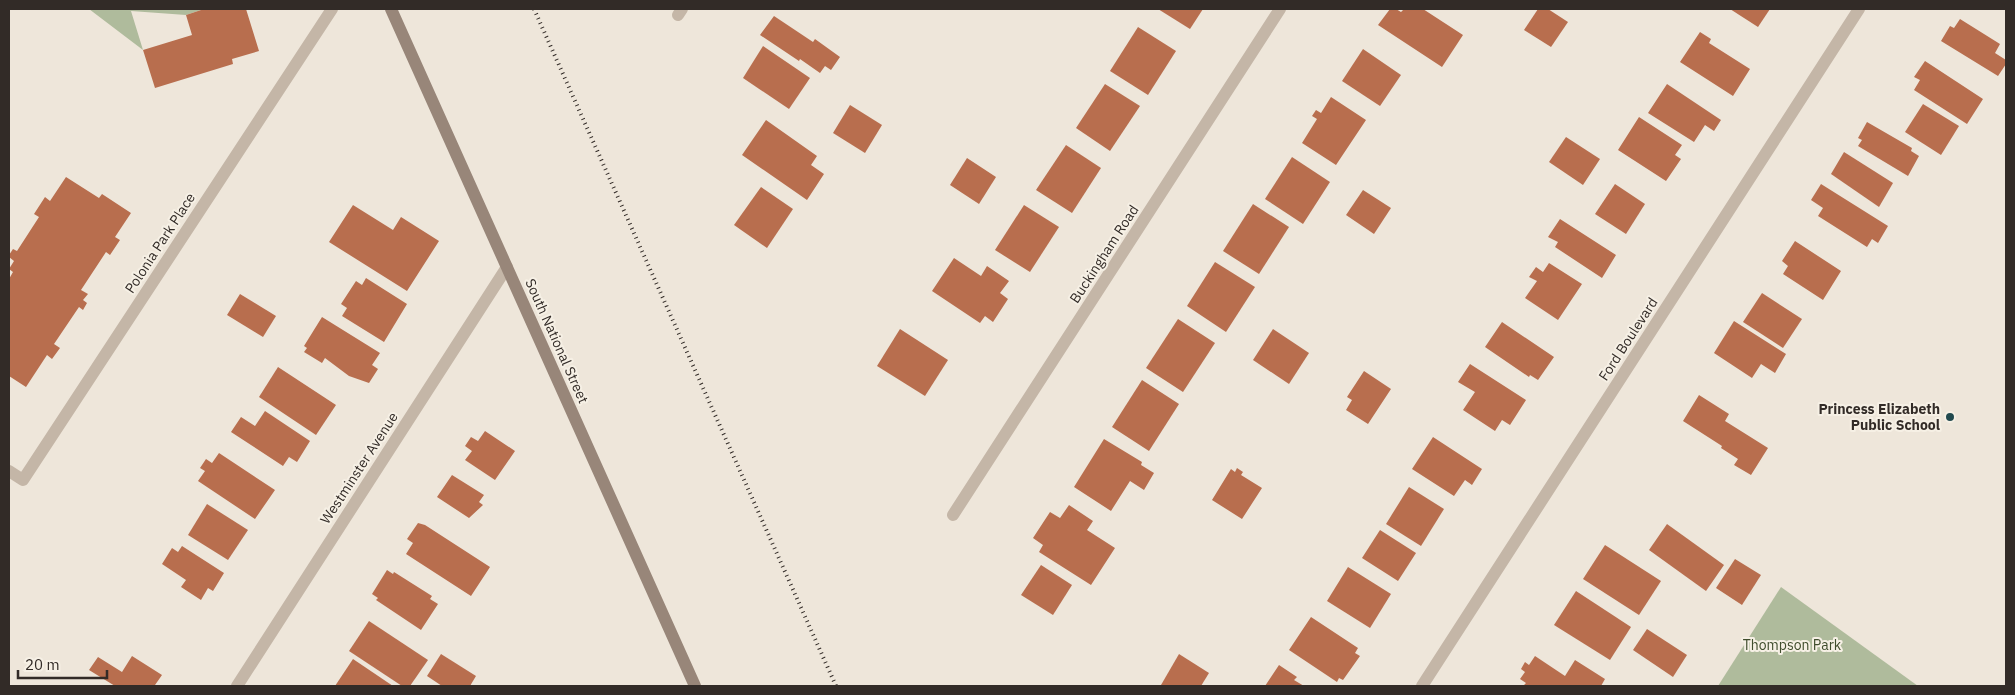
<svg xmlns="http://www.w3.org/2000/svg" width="2015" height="695" font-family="'IBM Plex Sans',sans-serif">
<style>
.green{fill:#afbb9c}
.building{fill:#b86e4e}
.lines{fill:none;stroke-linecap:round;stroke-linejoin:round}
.street{stroke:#c4b6a7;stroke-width:12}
.secondary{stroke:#988679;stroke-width:12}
.rail{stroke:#322b27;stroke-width:4;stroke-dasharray:1 4;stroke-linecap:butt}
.poi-dot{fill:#21494e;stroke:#f6f0e5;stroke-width:2}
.labels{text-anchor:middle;stroke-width:4;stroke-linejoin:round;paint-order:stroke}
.street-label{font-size:14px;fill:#322b27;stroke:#f6f0e5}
.poi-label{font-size:14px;font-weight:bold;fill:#322b27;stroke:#f6f0e5;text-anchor:end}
.park-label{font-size:14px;fill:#404d2d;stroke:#f6f0e5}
</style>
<rect width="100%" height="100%" fill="#eee6da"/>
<g class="green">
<path d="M89 9H204L186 15 131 11 143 50Z"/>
<path d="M1781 587 1918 686H1718Z"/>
</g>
<g class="building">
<path d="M204 9H246L259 51 232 59 233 64 155 88 143 50 192 35 186 15Z"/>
<path d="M1158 9H1203L1190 29Z"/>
<path d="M1390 9H1396L1401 12 1404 9H1423L1463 35 1442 67 1378 25Z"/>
<path d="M1538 9H1548L1568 22 1551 47 1524 30Z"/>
<path d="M1730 9H1770L1758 27Z"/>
<path d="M774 16 813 42 815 39 840 57 831 70 825 66 820 73 800 59 799 61 760 35Z"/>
<path d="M1960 19 2000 44 1995 53 2006 60V64L1998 76 1941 41 1950 26 1954 28Z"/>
<path d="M1138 27 1176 51 1148 95 1110 71Z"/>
<path d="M1700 32 1711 39 1709 43 1750 69 1733 96 1680 62Z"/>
<path d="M763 46 810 78 789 109 743 78Z"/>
<path d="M1363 49 1401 75 1380 106 1342 81Z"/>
<path d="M1925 61 1983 99 1967 124 1914 90 1920 80 1914 77Z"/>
<path d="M1105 84 1140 106 1110 151 1076 128Z"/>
<path d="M1667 84 1721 120 1714 131 1705 125 1694 142 1648 113Z"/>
<path d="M1331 97 1366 120 1336 165 1302 143 1317 119 1312 116 1316 110 1321 113Z"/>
<path d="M1923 104 1959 126 1941 155 1905 132Z"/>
<path d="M850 105 882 125 865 153 833 133Z"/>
<path d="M1639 117 1682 145 1675 155 1681 159 1666 181 1618 150Z"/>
<path d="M766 120 817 156 811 165 824 174 807 200 742 155Z"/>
<path d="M1867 122 1912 148 1911 151 1919 156 1908 176 1858 146 1862 140 1858 138Z"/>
<path d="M1566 137 1600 159 1583 185 1549 162Z"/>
<path d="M1066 145 1101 168 1072 213 1036 190Z"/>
<path d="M1844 152 1893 183 1879 207 1831 174Z"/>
<path d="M1292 157 1330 182 1303 224 1265 199Z"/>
<path d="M967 158 996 177 979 204 950 185Z"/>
<path d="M66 177 99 198 102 194 131 213 115 237 120 240 110 255 106 252 81 290 88 294 83 300 87 303 83 310 79 307 54 344 60 348 52 359 47 355 26 387 9 376V279L13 272 9 269 14 261 9 257V255L13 249 17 251 39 217 34 214 45 197 50 201Z"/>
<path d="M1615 184 1645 204 1626 234 1595 214Z"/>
<path d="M1821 184 1888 226 1878 243 1872 239 1867 247 1818 216 1823 208 1811 200Z"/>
<path d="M761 187 793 209 767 248 734 225Z"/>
<path d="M1363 190 1391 208 1374 234 1346 215Z"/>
<path d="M1253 204 1289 227 1259 274 1223 251Z"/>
<path d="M353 205 393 230 401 217 439 241 407 291 329 242Z"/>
<path d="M1024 205 1059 227 1030 272 995 250Z"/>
<path d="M1560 219 1616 255 1602 278 1555 247 1558 242 1548 237Z"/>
<path d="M1795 241 1841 271 1823 300 1783 274 1788 266 1782 261Z"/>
<path d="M954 258 981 276 987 266 1009 281 1000 293 1008 299 993 322 985 316 980 323 932 291Z"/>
<path d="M1215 262 1255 287 1226 332 1187 306Z"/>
<path d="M1549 263 1582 284 1558 320 1525 298 1537 281 1529 277 1536 267 1543 272Z"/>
<path d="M366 278 407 304 384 342 342 316 347 308 341 304 356 281 362 285Z"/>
<path d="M1762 293 1802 319 1783 348 1743 322Z"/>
<path d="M240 294 276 316 263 337 227 315Z"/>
<path d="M322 317 380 353 372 365 378 369 369 383 349 376 325 358 322 363 304 352 307 348 304 346Z"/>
<path d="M1178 319 1215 343 1183 392 1146 368Z"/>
<path d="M1734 321 1786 354 1775 373 1761 364 1752 378 1714 353Z"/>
<path d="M1502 322 1554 357 1538 380 1530 375 1529 377 1485 347Z"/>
<path d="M900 329 948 360 925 396 877 366Z"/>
<path d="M1273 329 1309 353 1289 384 1253 360Z"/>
<path d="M1470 364 1526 400 1510 425 1502 420 1495 431 1463 410 1475 392 1458 382Z"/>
<path d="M278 367 336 405 316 435 259 397Z"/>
<path d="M1364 371 1391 389 1368 424 1346 410 1352 400 1347 397Z"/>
<path d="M1142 380 1179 404 1149 451 1112 427Z"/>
<path d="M1699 395 1729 414 1725 421 1768 448 1751 475 1734 465 1738 459 1721 448 1722 446 1683 421Z"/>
<path d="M265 411 310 441 297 462 289 457 283 466 231 432 241 417 255 426Z"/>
<path d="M485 431 515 451 495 480 465 460 472 451 465 446 471 437 478 441Z"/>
<path d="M1433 437 1482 469 1472 485 1465 480 1454 496 1412 469Z"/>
<path d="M1104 439 1142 462 1141 465 1154 473 1144 490 1130 481 1111 511 1074 487Z"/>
<path d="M219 453 275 490 255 519 198 481 205 471 200 468 206 459 212 463Z"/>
<path d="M1237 468 1243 472 1241 475 1262 488 1242 519 1212 500 1231 469 1235 472Z"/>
<path d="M452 475 484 495 479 502 483 505 469 518 437 497Z"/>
<path d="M1409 487 1444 509 1421 546 1386 524Z"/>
<path d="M207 504 248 530 228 560 188 535Z"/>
<path d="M1069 505 1093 521 1087 530 1115 548 1091 585 1039 552 1043 545 1033 538 1050 512 1060 518Z"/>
<path d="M418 523 425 525 490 567 471 596 406 554 413 543 407 539Z"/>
<path d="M1667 524 1724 565 1706 591 1649 550Z"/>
<path d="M1380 530 1416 553 1398 581 1362 558Z"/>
<path d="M1605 545 1661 581 1639 615 1583 579Z"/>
<path d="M182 546 224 573 213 591 208 588 201 600 181 587 186 580 162 564 172 548 178 552Z"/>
<path d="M1735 559 1761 575 1742 605 1716 588Z"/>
<path d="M1041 565 1072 585 1053 615 1021 595Z"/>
<path d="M1348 567 1391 594 1370 628 1327 601Z"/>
<path d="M387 570 393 574 394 572 432 596 430 599 438 604 421 630 376 600 378 598 372 594Z"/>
<path d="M1576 591 1631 627 1610 660 1554 625Z"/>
<path d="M1311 617 1358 648 1355 653 1360 656 1343 680 1339 678 1337 682 1289 650Z"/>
<path d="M369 621 428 660 410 686H402L349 651Z"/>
<path d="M1647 629 1687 655 1673 677 1633 650Z"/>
<path d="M441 654 476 676 470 686H442L427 676Z"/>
<path d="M1179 654 1209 673 1201 686 1161 685Z"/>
<path d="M132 656 162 675 155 685 157 686H115L89 670 98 657 122 672Z"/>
<path d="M1535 656 1565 676 1575 660 1605 679 1601 686H1523L1526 683 1520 679 1525 672 1521 669 1525 662 1529 665Z"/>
<path d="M353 659 393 686H335Z"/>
<path d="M1279 665 1297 677 1294 680 1304 686H1265Z"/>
</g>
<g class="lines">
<g class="street">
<path d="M678 15 682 9"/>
<path d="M9 471 23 480 332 9"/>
<path d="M953 515 1280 9"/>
<path d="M237 686 507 267"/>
<path d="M1422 686 1859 9"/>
</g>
<path class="secondary" d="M391 9 695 686"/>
<path class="rail" d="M534 9 836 686"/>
</g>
<circle class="poi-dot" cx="1950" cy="417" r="5"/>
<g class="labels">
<g class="street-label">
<text transform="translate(160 243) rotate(-57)" y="5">Polonia Park Place</text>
<text transform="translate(1104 254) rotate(-57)" y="5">Buckingham Road</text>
<text transform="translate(1628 339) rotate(-57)" y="5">Ford Boulevard</text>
<text transform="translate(557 341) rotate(66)" y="5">South National Street</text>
<text transform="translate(359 468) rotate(-57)" y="5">Westminster Avenue</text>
</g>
<g class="poi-label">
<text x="1940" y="414">Princess Elizabeth<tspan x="1940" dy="16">Public School</tspan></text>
</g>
<g class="park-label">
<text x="1792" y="650">Thompson Park</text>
</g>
</g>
<rect width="2015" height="695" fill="none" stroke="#322b27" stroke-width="20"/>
<path d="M18 670v8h89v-8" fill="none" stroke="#322b27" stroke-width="2.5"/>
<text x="25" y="670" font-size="15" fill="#322b27" stroke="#f6f0e5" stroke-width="4" paint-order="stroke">20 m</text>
</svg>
